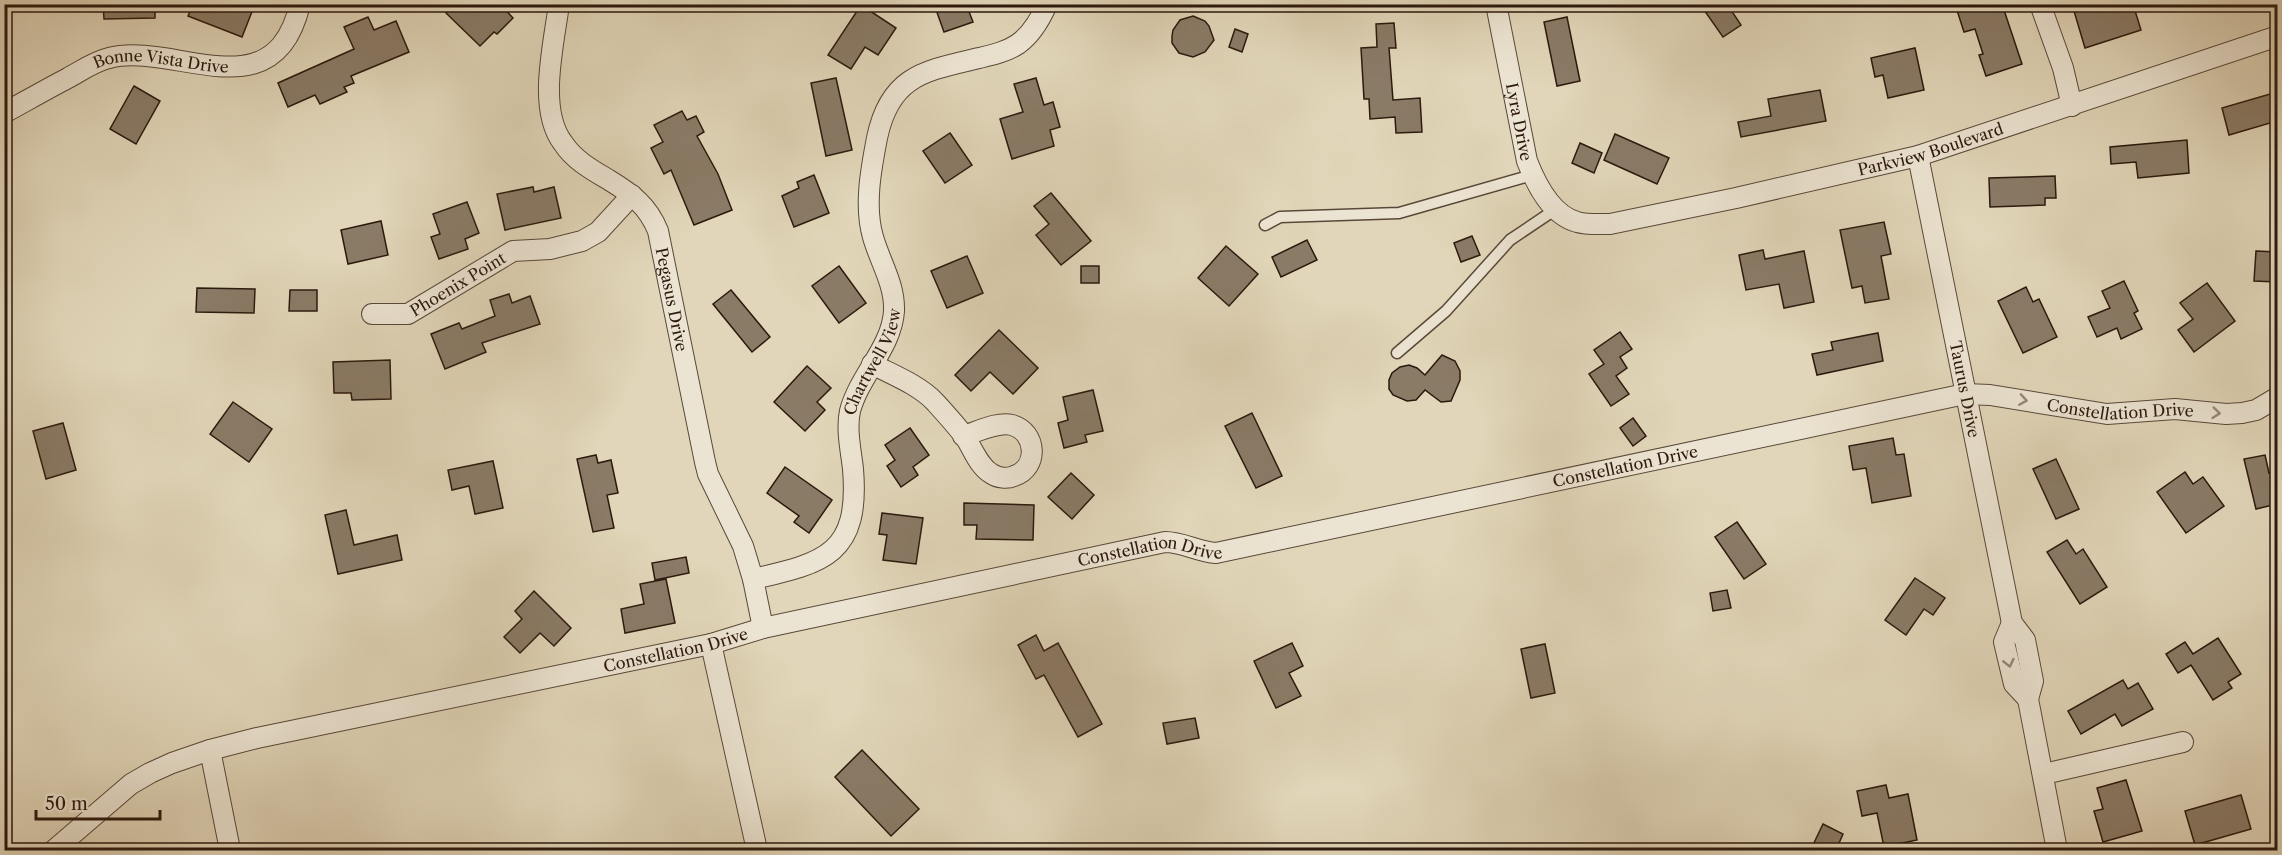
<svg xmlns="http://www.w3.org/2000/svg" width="2282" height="855" font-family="'Libre Caslon Text',serif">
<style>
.building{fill:#8a7b67;stroke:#2c190e;stroke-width:1.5}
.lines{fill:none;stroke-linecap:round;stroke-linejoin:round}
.service-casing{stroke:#594839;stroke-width:13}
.minor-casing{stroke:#594839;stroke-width:22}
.service{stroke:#ece4d2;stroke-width:10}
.minor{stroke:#ece4d2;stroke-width:20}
.oneway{stroke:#96897a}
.labels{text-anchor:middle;stroke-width:5;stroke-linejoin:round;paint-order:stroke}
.street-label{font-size:16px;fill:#2c190e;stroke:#ece4d2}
</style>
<rect width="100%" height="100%" fill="#e1d6b9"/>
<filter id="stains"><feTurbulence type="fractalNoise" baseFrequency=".00333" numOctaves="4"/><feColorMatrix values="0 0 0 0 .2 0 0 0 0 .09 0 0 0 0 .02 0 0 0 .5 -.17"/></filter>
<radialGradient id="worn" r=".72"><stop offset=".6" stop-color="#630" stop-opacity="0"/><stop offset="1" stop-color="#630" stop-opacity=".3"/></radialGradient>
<g class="building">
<path d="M103 4H155V18L104 19Z"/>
<path d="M193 4H255L242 37 188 16Z"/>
<path d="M455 4H500L513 18 497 34 494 32 480 46 446 13Z"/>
<path d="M934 4H966L973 22 944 32Z"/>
<path d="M1712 4H1727L1741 25 1723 37 1704 10Z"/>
<path d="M1955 4H2002L2022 64 1986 76 1979 55 1983 54 1975 29 1964 32Z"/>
<path d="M2095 4H2133L2141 30 2085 48 2074 11Z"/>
<path d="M861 5 896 28 878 55 865 47 851 69 828 55Z"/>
<path d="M1193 16 1205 21 1209 26 1214 40 1205 52 1193 57 1179 53 1172 43V36L1173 30 1180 20Z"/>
<path d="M368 17 374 30 396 21 409 52 351 76 354 83 344 87 347 92 320 104 315 95 288 107 278 83 354 49 344 27Z"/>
<path d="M1567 17 1580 81 1557 86 1544 22Z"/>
<path d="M1394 23 1396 48H1389L1393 100 1420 98 1422 132 1396 133 1395 117 1370 119 1369 99H1364L1361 48 1377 47 1376 24Z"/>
<path d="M1235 29 1248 34 1242 52 1229 47Z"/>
<path d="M1915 48 1924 90 1888 98 1883 75 1875 77 1871 58Z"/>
<path d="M836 78 852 150 826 156 811 83Z"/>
<path d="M1036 78 1044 105 1053 102 1060 127 1050 130 1054 146 1012 159 1000 119 1023 112 1014 84Z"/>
<path d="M134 86 160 101 136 144 110 129Z"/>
<path d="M1820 90 1826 121 1741 137 1738 122 1771 116 1768 99Z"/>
<path d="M2277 92V121L2229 135 2222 108Z"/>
<path d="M682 111 687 120 696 116 704 132 697 136 718 174 732 210 694 225 671 170 664 174 651 148 663 142 654 125Z"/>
<path d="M950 133 972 165 945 183 923 151Z"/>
<path d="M1615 134 1669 158 1657 184 1604 160Z"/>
<path d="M2187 140 2189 173 2138 178 2136 162 2111 164 2110 147Z"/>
<path d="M1580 143 1602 153 1594 173 1572 163Z"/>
<path d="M814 175 829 213 794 227 782 196 799 188 797 182Z"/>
<path d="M2055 176 2056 198H2045V205L1990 207 1989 178Z"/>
<path d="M533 187 534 192 554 187 561 218 505 230 497 194Z"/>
<path d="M1051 193 1091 241 1061 265 1036 235 1049 224 1034 206Z"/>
<path d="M467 202 479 233 465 239 468 249 439 259 431 237 440 234 433 214Z"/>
<path d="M381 221 388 255 348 264 341 230Z"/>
<path d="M1884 222 1891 254 1881 256 1889 299 1865 303 1862 286 1852 288 1840 230Z"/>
<path d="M1472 236 1480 255 1461 262 1454 243Z"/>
<path d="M1307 240 1317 260 1281 277 1272 257Z"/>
<path d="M1226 246 1258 274 1229 306 1198 278Z"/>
<path d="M1763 250 1765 259 1804 251 1814 302 1784 308 1779 284 1746 290 1739 255Z"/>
<path d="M2256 251 2277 252V282L2254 281Z"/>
<path d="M967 256 983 293 947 308 931 271Z"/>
<path d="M839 266 866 303 839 323 812 286Z"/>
<rect x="1081" y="266" width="18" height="17"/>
<path d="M2124 281 2138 311 2134 313 2142 329 2121 339 2117 328 2097 337 2088 317 2110 308 2102 291Z"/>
<path d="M2207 283 2235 321 2194 352 2178 330 2193 319 2180 303Z"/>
<path d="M2026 287 2033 302 2039 299 2057 337 2023 353 1998 301Z"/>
<path d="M197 288 255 289 254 313 196 312Z"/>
<path d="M290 290H317V311H289Z"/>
<path d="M731 290 770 337 752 352 713 304Z"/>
<path d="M509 294 512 303 530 296 540 324 482 343 486 352 445 369 431 334 459 323 462 329 495 316 490 300Z"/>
<path d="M999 330 1038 368 1013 394 990 372 971 391 955 375Z"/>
<path d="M1620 332 1632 349 1620 357 1627 368 1616 376 1629 394 1611 406 1589 374 1604 364 1594 350Z"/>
<path d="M1878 333 1883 361 1817 375 1812 354 1833 350 1831 342Z"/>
<path d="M1442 355 1455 361 1460 371V380L1451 401 1441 402 1425 390 1416 400 1407 401 1393 395 1389 389V380L1392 373 1400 367 1409 365 1417 368 1425 375Z"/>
<path d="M390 360 391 399 352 400 351 393H334L333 362Z"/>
<path d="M807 366 831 388 817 402 825 410 805 431 774 402Z"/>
<path d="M1093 390 1103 431 1085 435 1087 442 1064 448 1058 423 1068 420 1063 397Z"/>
<path d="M233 402 272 429 249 462 210 434Z"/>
<path d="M1252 413 1282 476 1256 488 1225 426Z"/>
<path d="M1633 418 1646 436 1633 446 1620 428Z"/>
<path d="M63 423 76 470 46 479 33 431Z"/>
<path d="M910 428 929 455 913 467 918 475 901 487 887 466 895 460 885 445Z"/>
<path d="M1893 438 1896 455 1904 454 1911 496 1872 503 1866 468 1853 470 1849 446Z"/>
<path d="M596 455 598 463 611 460 618 493 607 495 614 528 593 532 577 459Z"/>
<path d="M2265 455 2269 473 2277 471V504L2256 509 2244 459Z"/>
<path d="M2056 459 2079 509 2056 519 2033 469Z"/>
<path d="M493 461 503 508 475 514 469 486 452 490 448 470Z"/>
<path d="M785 467 832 500 809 533 794 522 799 516 767 493Z"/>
<path d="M2185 472 2193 484 2203 477 2224 506 2186 533 2157 492Z"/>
<path d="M1071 473 1094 495 1072 519 1048 497Z"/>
<path d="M964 503 1034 505 1033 540 976 539 977 525H964Z"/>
<path d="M346 510 354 545 397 535 402 560 338 574 325 515Z"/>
<path d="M882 513 923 518 916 564 883 560 887 535 879 534Z"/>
<path d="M1737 522 1766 564 1744 579 1715 537Z"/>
<path d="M2067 540 2076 554 2083 549 2107 587 2080 604 2047 552Z"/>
<path d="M686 557 689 573 655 580 652 563Z"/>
<path d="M1915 578 1945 598 1933 615 1924 609 1906 635 1885 620Z"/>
<path d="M666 579 675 623 625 633 621 609 644 604 640 584Z"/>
<path d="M1727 590 1731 608 1713 611 1710 593Z"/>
<path d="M534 591 571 628 554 646 540 633 520 653 504 637 522 619 515 611Z"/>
<path d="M1036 635 1044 651 1058 643 1102 724 1078 737 1044 675 1036 679 1018 645Z"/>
<path d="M2218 638 2241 674 2228 682 2232 688 2213 700 2191 665 2178 673 2166 654 2185 642 2193 654Z"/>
<path d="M1292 643 1303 666 1289 673 1301 696 1276 708 1254 661Z"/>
<path d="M1545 644 1555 693 1531 698 1521 649Z"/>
<path d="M2123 680 2128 689 2138 683 2153 709 2122 726 2115 714 2081 734 2068 711Z"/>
<path d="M1195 718 1199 738 1167 744 1163 723Z"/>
<path d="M862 750 919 809 891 836 835 777Z"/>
<path d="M2126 780 2142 831 2103 842 2094 811 2103 809 2097 788Z"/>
<path d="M1886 785 1889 798 1908 794 1917 840 1884 847 1877 813 1862 816 1857 791Z"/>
<path d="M2241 795 2251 829 2195 845 2185 811Z"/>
<path d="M1823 824 1843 834 1836 850H1821L1812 847Z"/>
</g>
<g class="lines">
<g class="service-casing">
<g id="service">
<path d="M1265 225 1280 217 1399 213 1532 175"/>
<path d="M1397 353 1446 311 1510 240 1556 209"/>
</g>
</g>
<g class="minor-casing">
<g id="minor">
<path id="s1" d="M559 4C554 44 537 109 563 143 574 160 592 170 609 180 632 194 648 206 658 231L705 462 708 474 743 546 753 579 763 628"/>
<path id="s2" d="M1496 4 1527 161C1536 184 1551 215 1577 222 1587 225 1599 224 1610 224L1736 198 1918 156 2278 36"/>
<path d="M2040 4 2063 68 2072 106"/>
<path id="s3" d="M4 113C26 101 47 89 68 78 81 71 95 61 109 58 175 41 274 115 300 4"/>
<path id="s4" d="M1918 156 2012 623 2025 640 2033 681 2028 699 2057 850"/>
<path id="s5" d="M372 314H408L513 251 550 249 582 241 598 232 632 195"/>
<path d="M872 364C893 375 919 385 935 402 945 413 956 425 965 437 973 449 979 467 992 474 998 478 1007 479 1014 476 1039 468 1037 432 1012 425 998 421 977 432 963 436"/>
<path id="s6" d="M753 579C825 563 860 554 853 469 851 451 846 429 850 411 859 376 892 347 894 311 895 284 880 262 873 237 864 206 871 169 877 138 890 75 925 71 979 58 992 55 1006 52 1018 44 1032 34 1040 20 1047 4"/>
<path d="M2012 623 2004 642 2014 684 2028 699"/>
<path d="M711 644 757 850"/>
<path d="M210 750 230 850"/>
<path d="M2044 774 2183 742"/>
<path id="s7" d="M54 850 131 784 150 773 172 763 210 750 257 738 711 644 763 628 1165 542C1183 542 1198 552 1216 553L1965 394 1990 395 2107 414 2175 409 2226 414 2242 413 2256 410 2278 397"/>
</g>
</g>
<use href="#service" class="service"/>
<use href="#minor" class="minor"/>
</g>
<defs><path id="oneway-chevron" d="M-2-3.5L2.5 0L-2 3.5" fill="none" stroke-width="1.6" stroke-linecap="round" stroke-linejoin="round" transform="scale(1.5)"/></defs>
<g class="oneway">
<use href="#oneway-chevron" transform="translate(2023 400) rotate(9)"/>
<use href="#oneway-chevron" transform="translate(2216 413) rotate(6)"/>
<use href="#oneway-chevron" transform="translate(2009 663) rotate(77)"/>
</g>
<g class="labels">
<g class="street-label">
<text dy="6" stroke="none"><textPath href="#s3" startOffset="171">Bonne Vista Drive</textPath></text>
<text dy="6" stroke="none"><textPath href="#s2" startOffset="120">Lyra Drive</textPath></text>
<text dy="6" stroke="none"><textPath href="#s2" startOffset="604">Parkview Boulevard</textPath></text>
<text dy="6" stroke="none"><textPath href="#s5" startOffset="94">Phoenix Point</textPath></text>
<text dy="6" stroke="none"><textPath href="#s1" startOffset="344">Pegasus Drive</textPath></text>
<text dy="6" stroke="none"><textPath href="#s6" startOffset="285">Chartwell View</textPath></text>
<text dy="6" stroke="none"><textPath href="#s4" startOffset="238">Taurus Drive</textPath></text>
<text dy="6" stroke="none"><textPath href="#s7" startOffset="2140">Constellation Drive</textPath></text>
<text dy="6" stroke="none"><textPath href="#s7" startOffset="1636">Constellation Drive</textPath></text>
<text dy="6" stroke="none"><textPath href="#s7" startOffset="1150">Constellation Drive</textPath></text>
<text dy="6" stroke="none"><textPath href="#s7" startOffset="664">Constellation Drive</textPath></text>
</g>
</g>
<rect width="2282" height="855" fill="none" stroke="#e1d6b9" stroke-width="24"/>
<rect x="6" y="6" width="2270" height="843" fill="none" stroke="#2c190e" stroke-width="3"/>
<rect x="12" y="12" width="2258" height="831" fill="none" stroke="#2c190e" stroke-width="1.5"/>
<path d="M36 810v9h124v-9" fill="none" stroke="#2c190e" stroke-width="3"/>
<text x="45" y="810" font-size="18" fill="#2c190e" stroke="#ece4d2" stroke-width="4.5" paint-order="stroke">50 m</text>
<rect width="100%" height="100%" filter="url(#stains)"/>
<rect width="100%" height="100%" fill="url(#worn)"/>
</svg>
